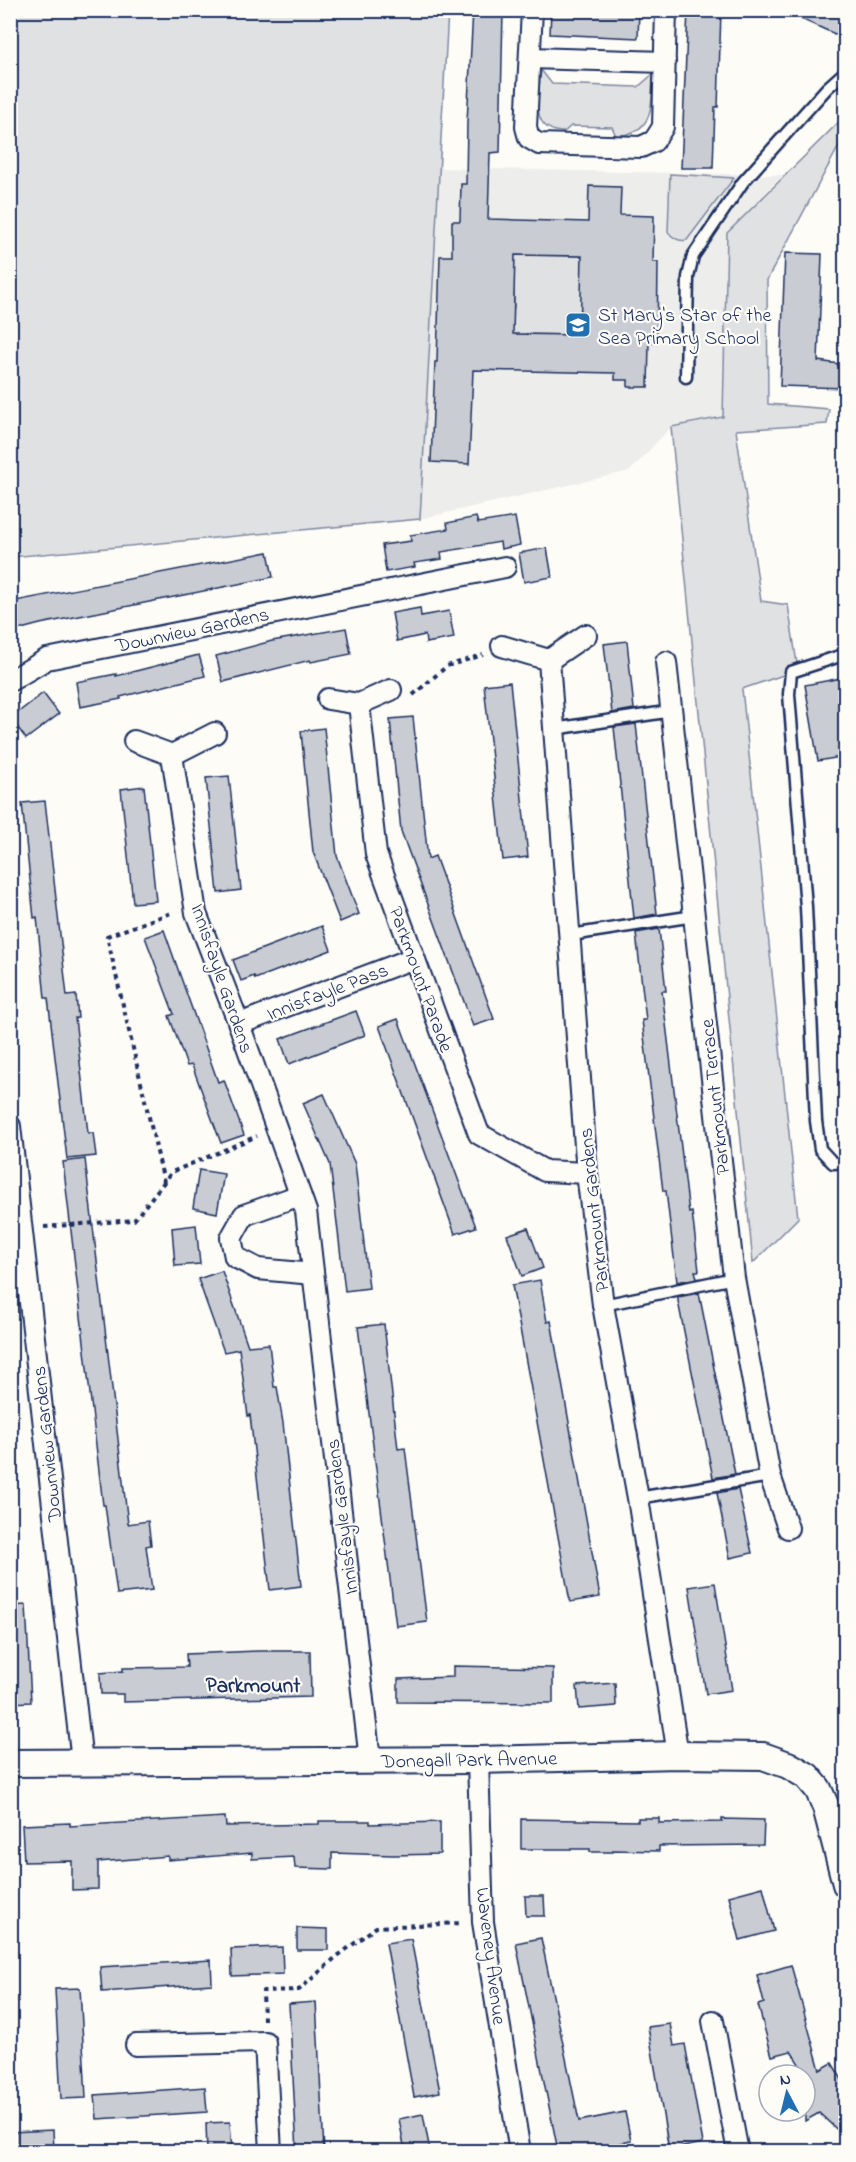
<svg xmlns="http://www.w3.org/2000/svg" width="856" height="2162" font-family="'Indie Flower',sans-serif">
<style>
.built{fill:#edeeec}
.green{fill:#e0e1e3;stroke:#7e88a0;stroke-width:1.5}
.building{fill:#c9ccd3;stroke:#1b2f5e;stroke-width:1.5;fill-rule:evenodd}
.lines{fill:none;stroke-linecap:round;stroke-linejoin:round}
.service-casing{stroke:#1b2f5e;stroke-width:15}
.minor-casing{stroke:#1b2f5e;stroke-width:24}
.tertiary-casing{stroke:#1b2f5e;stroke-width:30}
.path{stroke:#1b2f5e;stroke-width:4;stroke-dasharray:4.5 4.5;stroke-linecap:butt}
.service{stroke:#fdfcf7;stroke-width:10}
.minor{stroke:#fdfcf7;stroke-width:20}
.tertiary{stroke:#fdfcf7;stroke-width:26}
.labels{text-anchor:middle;stroke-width:4.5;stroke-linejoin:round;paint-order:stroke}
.poi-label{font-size:20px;fill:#1b2f5e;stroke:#fdfcf7;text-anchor:start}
.street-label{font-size:20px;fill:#1b2f5e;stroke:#fdfcf7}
.neighbourhood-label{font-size:21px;font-weight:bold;fill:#1b2f5e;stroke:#fdfcf7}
</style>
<rect width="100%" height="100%" fill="#fdfcf7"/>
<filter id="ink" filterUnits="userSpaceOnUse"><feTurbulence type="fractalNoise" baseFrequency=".0167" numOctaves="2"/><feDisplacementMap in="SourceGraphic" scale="12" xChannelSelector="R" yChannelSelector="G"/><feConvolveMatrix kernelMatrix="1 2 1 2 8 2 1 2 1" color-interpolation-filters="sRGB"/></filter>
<g filter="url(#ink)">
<path class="built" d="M439 168 783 175 727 233 723 417 671 427 630 471 420 519Z"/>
<g class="green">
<path d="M11 10 448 11 420 519 11 557Z"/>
<path d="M541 70 552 84 638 87 653 74C651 104 656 133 616 136L612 127 571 126 564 132C528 131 539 95 541 70Z"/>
<path d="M845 116 840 144 767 280 768 404 829 409 827 424 736 430 761 601 788 605 798 670 742 689 798 1218 753 1263 671 427 723 417 727 233Z"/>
<path d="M670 174 734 178 687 240C679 242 673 238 668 232Z"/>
<path d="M480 254 618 257 613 336 482 333 514 308V285Z"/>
</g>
<g class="building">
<path d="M473 10H503L500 152 490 153 488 219 588 222 589 186 621 187 620 215 654 216 653 262H658L657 343H649L648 387H628V380H615V373L473 370 469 464 431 462 435 362H437L440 256H452V221H460L461 184H466L467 122ZM515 255 582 256 580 335 513 334Z"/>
<path d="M551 10H639L638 38 550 34Z"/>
<path d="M688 10H721L718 107H715L713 168H681Z"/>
<path d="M781 10H846V39Z"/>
<path d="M785 253 822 254 818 361 846 365V388L780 386Z"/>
<path d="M476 517 478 523 515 517 520 545 501 549 500 542 441 552 442 559 414 563 415 567 386 572 382 545 411 541 410 535 448 529 447 523Z"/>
<path d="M547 548 552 577 524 582 519 553Z"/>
<path d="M268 552 273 577 40 624 10 632V602Z"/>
<path d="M420 608 421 616 449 611 454 638 426 643 425 635 397 641 392 613Z"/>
<path d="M346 628 351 654 311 662 310 660 223 682 216 656 272 641Z"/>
<path d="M627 641 634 709 612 713 604 644Z"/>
<path d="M199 655 205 676 120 697 121 699 80 707 76 682 116 674V676Z"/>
<path d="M846 677V756L818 761 805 685Z"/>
<path d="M510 682 528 857 503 860 484 685Z"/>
<path d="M43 693 59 714 26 739 11 718Z"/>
<path d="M413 717 428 859 435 856 494 1019 473 1026 401 831 390 719Z"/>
<path d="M636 724 657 914 634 918 614 727Z"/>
<path d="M324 728 337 856 359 914 340 922 313 852 301 731Z"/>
<path d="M229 776 241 890 218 893 206 778Z"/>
<path d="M144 786 156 901 133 903 121 789Z"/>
<path d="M45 801 67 996 76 995 78 1018H75L88 1133H93L96 1156 67 1159 48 998H45L37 917 34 918 22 803Z"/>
<path d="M322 926 331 950 255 979 254 976 241 981 233 960Z"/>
<path d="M659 929 666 991H662L689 1213 692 1212 699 1271H695L697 1278 677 1282 666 1191H663L642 1020H646L636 933Z"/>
<path d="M164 930 218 1082 224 1080 244 1135 221 1143 192 1065 187 1066 169 1016 174 1014 145 937Z"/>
<path d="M356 1011 365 1035 289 1064 280 1039Z"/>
<path d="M398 1019 476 1227 455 1234 379 1026Z"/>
<path d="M324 1094 355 1164 369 1288 345 1291 330 1164 303 1103Z"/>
<path d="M85 1159 128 1524 148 1521 151 1545 146 1546 152 1590 117 1594 105 1505H103L63 1162Z"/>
<path d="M199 1170 224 1174 217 1213 193 1208Z"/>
<path d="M196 1225 200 1264 175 1266 172 1228Z"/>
<path d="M528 1228 543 1268 522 1276 507 1235Z"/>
<path d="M222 1271 248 1346 269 1344 274 1387H277L283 1423 301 1586 270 1590 250 1415 248 1416 239 1349 224 1352 198 1279Z"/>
<path d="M540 1280 547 1322 551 1321 600 1597 570 1602 512 1285Z"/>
<path d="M699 1293 735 1474 713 1478 678 1301V1297Z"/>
<path d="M384 1324 398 1449 405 1448 427 1622 396 1626 358 1327Z"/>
<path d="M738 1489 752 1553 730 1558 717 1493Z"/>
<path d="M715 1583 732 1690 706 1694 689 1587Z"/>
<path d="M26 1605 31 1702 10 1703V1606Z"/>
<path d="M258 1651H310L311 1697 123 1702V1694H101L100 1673 123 1671V1668L187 1667 186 1654Z"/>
<path d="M453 1666 553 1668V1703L398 1702V1679L453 1677Z"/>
<path d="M615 1683 616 1706 579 1709 577 1686Z"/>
<path d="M225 1817 226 1826 319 1824V1821H370V1824L440 1822V1854L393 1855 332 1853V1869L295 1868 294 1857 252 1859V1853L168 1860V1856L98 1862V1889L72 1890V1861L24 1862 22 1825 70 1823V1826Z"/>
<path d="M638 1818H659V1823L722 1822V1819L764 1820 763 1845 659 1846V1851L613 1850V1852H590V1849H521V1819L638 1821Z"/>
<path d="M763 1887 774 1931 740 1940 729 1896Z"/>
<path d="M525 1896H544L545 1916H526Z"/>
<path d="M297 1928 328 1929V1950H297Z"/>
<path d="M541 1938 579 2121 625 2112 631 2141 582 2151H558L516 1943Z"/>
<path d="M411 1939 440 2092 414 2097 386 1943Z"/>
<path d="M282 1947 283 1974 232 1976 231 1949Z"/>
<path d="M211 1960 212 1984 102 1992 100 1967Z"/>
<path d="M791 1965 820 2070 832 2063 846 2086V2138L819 2113 805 2121V2093L814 2088 791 2051 772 2056 758 2005 764 2003 757 1975Z"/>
<path d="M80 1988 86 2098 61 2099 55 1989Z"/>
<path d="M316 2002 324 2151H297L289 2004Z"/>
<path d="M670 2024 674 2046 685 2044 703 2143 669 2150 648 2027Z"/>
<path d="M205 2087 207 2112 97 2119 95 2095Z"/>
<path d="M423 2114 430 2151H405L399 2119Z"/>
<path d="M230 2122 232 2151H207L206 2123Z"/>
<path d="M53 2130 54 2151H10V2132Z"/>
</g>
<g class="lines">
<g class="service-casing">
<g id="service">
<path d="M686 377 688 277 693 256 743 182 827 88 846 71"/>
<path d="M846 654 791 672 789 694 806 907 816 1121 820 1149 833 1163 846 1162"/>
<path d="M554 729 672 711"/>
<path d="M571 935 694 916"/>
<path d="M603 1305 734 1278"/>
<path d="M638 1498 770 1476"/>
</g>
</g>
<g class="minor-casing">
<g id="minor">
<path d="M532 10 526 127 529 138 539 144 641 147 654 141 663 127 666 10"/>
<path d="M530 58 665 62"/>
<path d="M502 646 549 660 586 635"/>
<path d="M549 660 587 1173 603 1305 638 1498 678 1755"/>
<path d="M666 662 734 1278 770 1476 788 1528"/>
<path d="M10 681 47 659 505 567"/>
<path d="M328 699 359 704 391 690"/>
<path d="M359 704 376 854 479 1134 545 1171 587 1173"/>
<path d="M134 741 172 755 215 733"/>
<path d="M172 755 196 913 239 1024 306 1211 370 1760"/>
<path d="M239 1024 414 958"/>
<path d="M10 1126 82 1762"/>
<path d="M300 1195 244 1215 231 1238 235 1257 258 1269 313 1274"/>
<path d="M478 1760 483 1922 520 2152"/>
<path d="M713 2021 738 2152"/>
<path d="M136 2045 265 2042 271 2152"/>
</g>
</g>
<g class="tertiary-casing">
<path id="tertiary" d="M10 1763 478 1760 678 1755 763 1756 788 1765 807 1776 818 1789 826 1807 846 1884"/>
</g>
<g class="path">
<path d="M413 695 447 666 483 655"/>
<path d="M164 1182 107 936 174 912"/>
<path d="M44 1227 134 1220 172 1172 257 1136"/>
<path d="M264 2020 263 1991 299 1990 335 1958 376 1927 462 1923"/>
</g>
<use href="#service" class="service"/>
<use href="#minor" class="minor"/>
<use href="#tertiary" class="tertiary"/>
</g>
</g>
<defs>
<g id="school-square" transform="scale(1.35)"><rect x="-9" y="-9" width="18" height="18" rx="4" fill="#1f6fb2" stroke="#fdfcf7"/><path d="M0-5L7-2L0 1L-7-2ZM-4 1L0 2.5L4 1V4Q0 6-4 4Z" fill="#fff"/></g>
</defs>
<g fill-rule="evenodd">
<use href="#school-square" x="578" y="325"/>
</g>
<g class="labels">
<g class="poi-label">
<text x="598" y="321">St Mary's Star of the<tspan x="598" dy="23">Sea Primary School</tspan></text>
</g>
<g class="street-label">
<text transform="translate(192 629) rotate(-12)" y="7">Downview Gardens</text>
<text transform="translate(223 978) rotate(71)" y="7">Innisfayle Gardens</text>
<text transform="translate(422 979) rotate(70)" y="7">Parkmount Parade</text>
<text transform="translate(327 991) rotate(-21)" y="7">Innisfayle Pass</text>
<text transform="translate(714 1097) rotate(-96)" y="7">Parkmount Terrace</text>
<text transform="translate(593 1210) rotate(-96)" y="7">Parkmount Gardens</text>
<text transform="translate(46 1444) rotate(-96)" y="7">Downview Gardens</text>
<text transform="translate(341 1517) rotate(-97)" y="7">Innisfayle Gardens</text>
<text transform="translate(469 1759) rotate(-1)" y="7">Donegall Park Avenue</text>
<text transform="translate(492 1956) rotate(83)" y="7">Waveney Avenue</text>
</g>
<g class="neighbourhood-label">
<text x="253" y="1692">Parkmount</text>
</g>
</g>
<rect width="856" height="2162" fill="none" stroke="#fdfcf7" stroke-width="36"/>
<rect x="18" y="18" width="820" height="2126" fill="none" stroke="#1b2f5e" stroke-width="2" filter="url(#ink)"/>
<g transform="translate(787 2093) rotate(353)"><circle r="28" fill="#fdfcf7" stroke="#a3aaba" stroke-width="1.5"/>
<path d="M0-4.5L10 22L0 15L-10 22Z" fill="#1f6fb2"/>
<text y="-9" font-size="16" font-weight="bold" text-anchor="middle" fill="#1b2f5e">N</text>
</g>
</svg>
